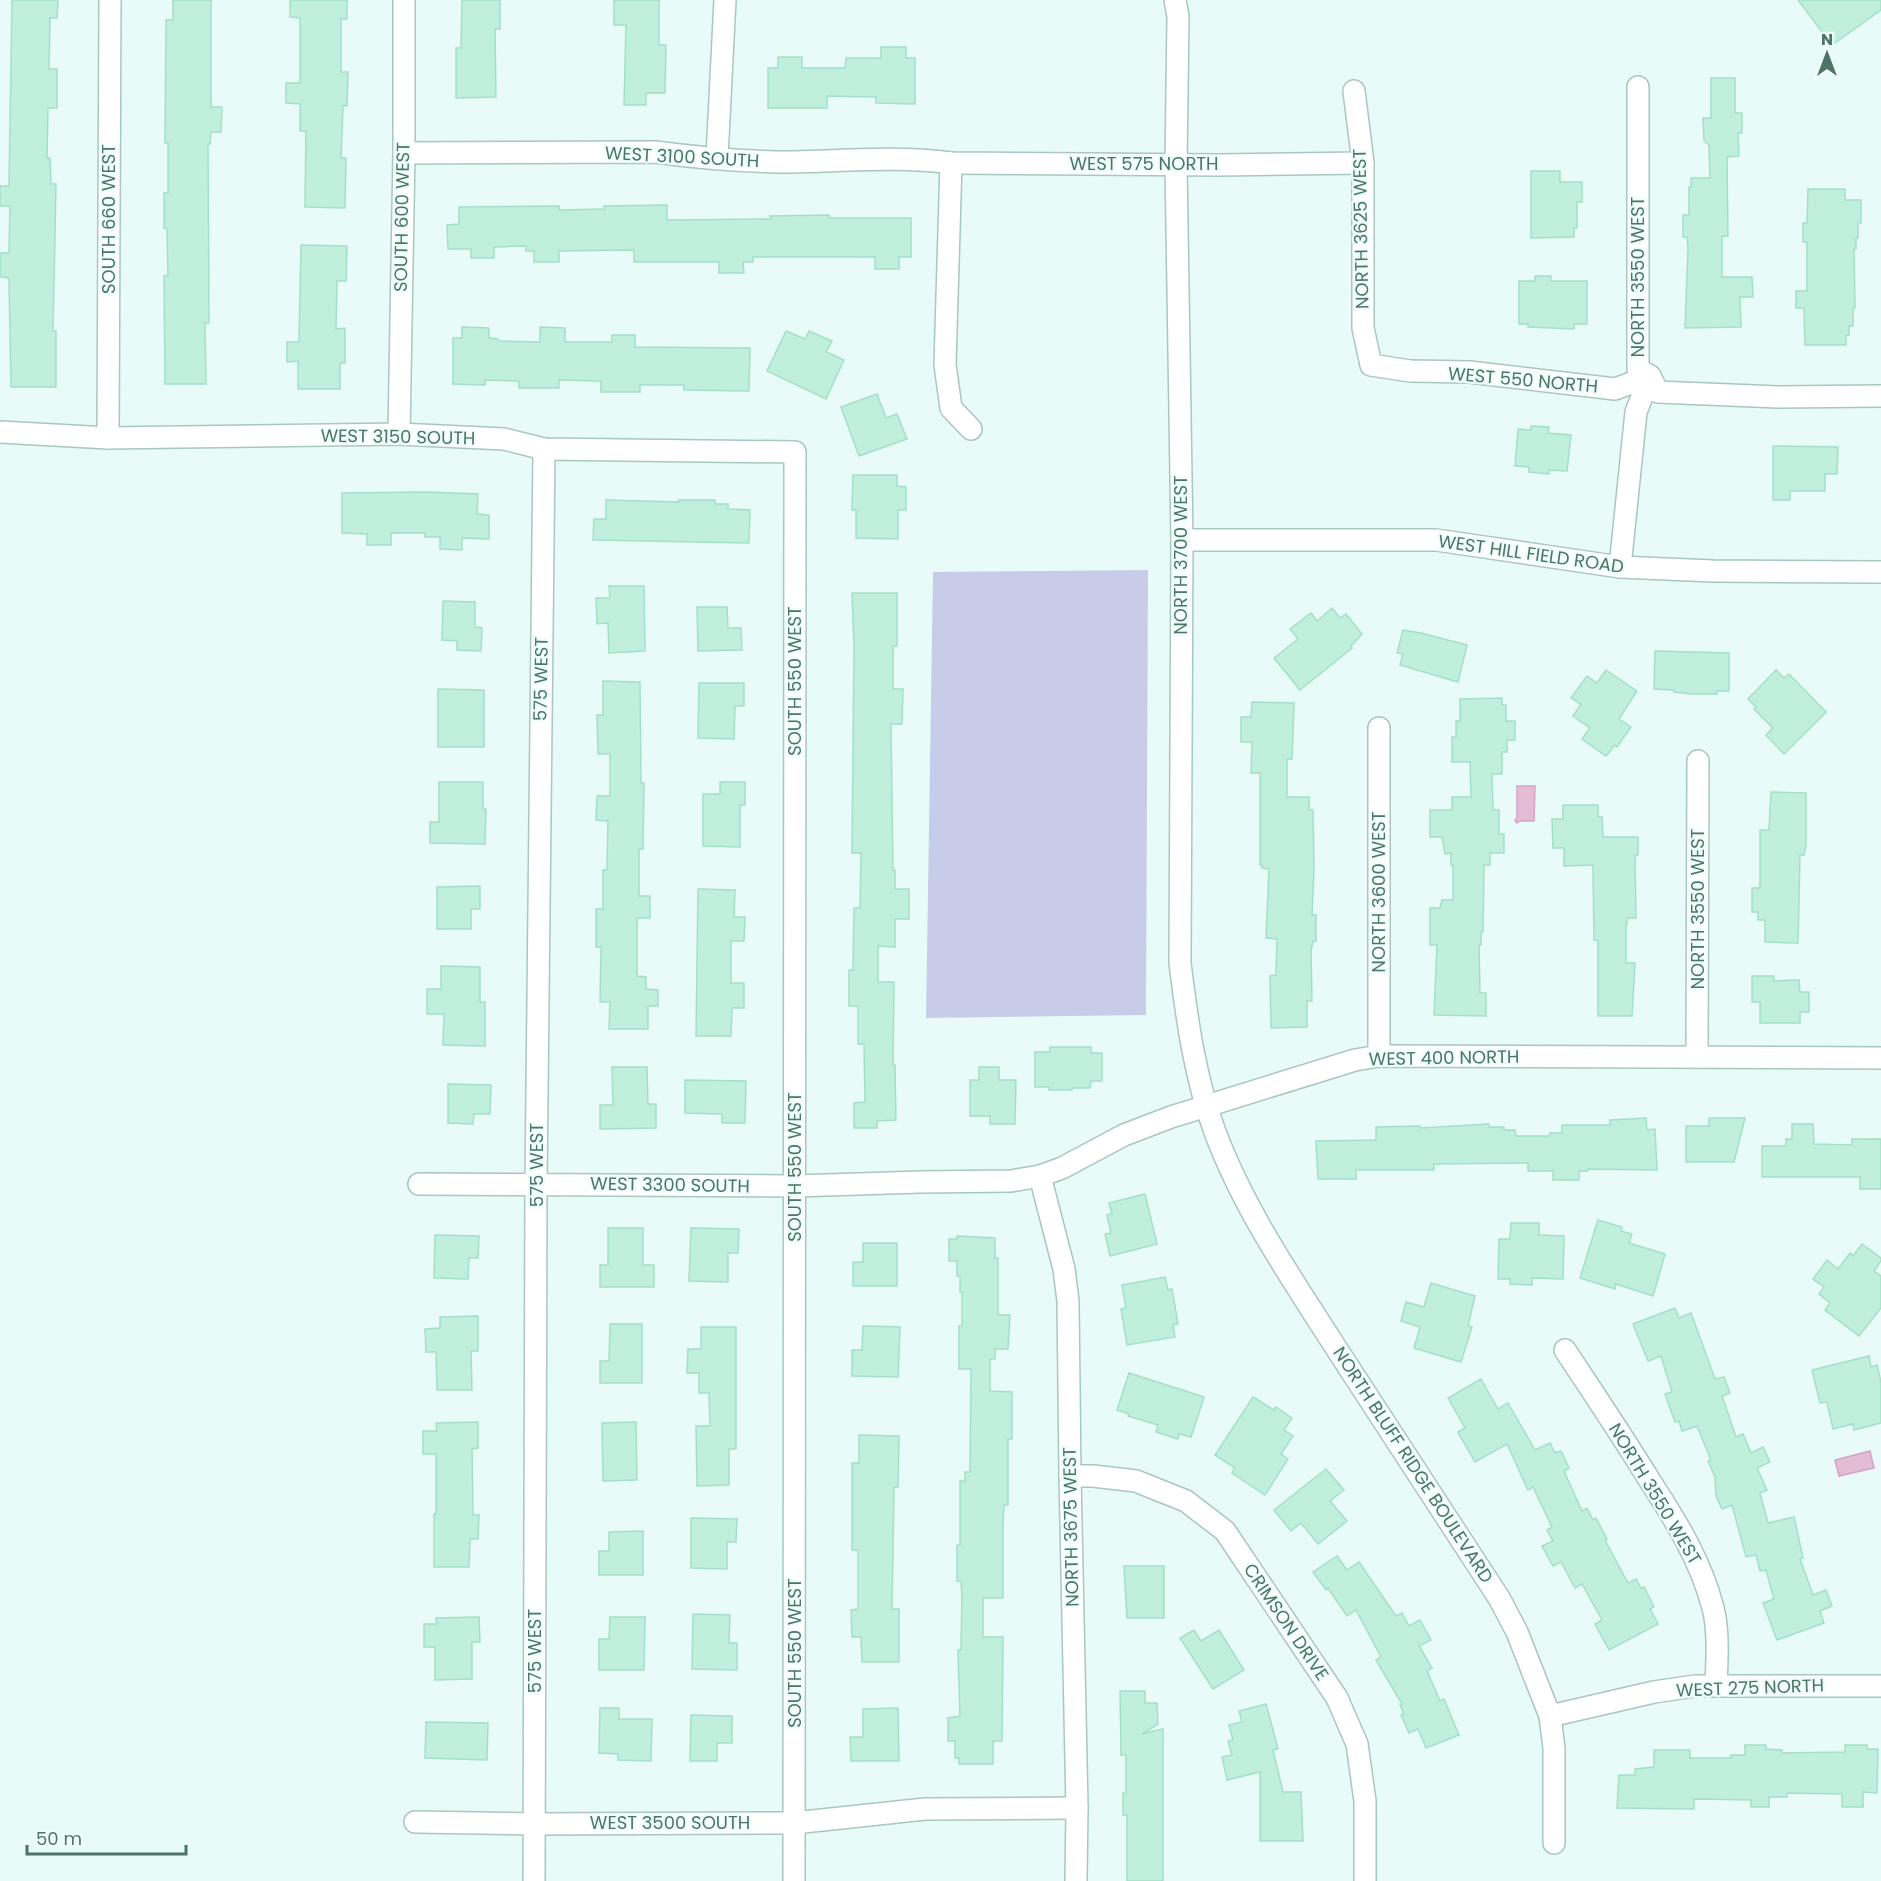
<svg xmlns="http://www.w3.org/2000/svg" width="1881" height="1881" font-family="Poppins,sans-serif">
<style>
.green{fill:#c7cde8}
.water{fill:#e4bdd5;stroke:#d5a4c2;stroke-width:1.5}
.building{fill:#c1efde;stroke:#a3e0c8;stroke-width:1.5}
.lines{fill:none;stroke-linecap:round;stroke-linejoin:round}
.minor-casing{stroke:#a9c7be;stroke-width:24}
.minor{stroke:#fff;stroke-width:21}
.labels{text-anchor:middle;stroke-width:4.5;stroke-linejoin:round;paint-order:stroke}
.street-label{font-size:18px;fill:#4d7464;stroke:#eefefb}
</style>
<rect width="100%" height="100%" fill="#e8fbf8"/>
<path class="green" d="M1148 570 1146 1015 926 1018 933 572Z"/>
<g class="water">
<path d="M1517 786H1535L1534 821H1520L1517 823 1515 820 1517 818Z"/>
<path d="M1870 1451 1874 1468 1839 1476 1835 1460Z"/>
</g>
<g class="building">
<path d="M12 0H58L57 18H50L49 69H57V108H48L47 158H50L51 184H56L53 331H56V387H11L9 278 0 277V253H9L10 206H0V186H9Z"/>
<path d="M173 0H211V107H222L221 132H211L210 144H208L209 323H205L206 384H165L164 276H168L167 228H164V193H168V143H165L166 20H173Z"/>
<path d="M290 0H347V19H341V72H348L347 106H343L341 158H346L345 208 305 207 306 131H300V104L286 103V83H300V18L290 17Z"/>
<path d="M462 0H500V29H495L496 97 456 98V48H461Z"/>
<path d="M614 0H659V45H666L665 93H646V105H624L626 25H614Z"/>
<path d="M1798 0H1881V10L1832 45Z"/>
<path d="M881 47H906V58H915V104L876 103V97L827 96V108H768V68H778V57H802V68H845L846 58H881Z"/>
<path d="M1711 78H1735V113H1742V133H1738L1739 156 1727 157 1728 236H1722V277H1752L1753 297H1740L1741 327 1685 328 1688 249 1687 237H1683V215H1689V187H1691V178H1710L1709 145 1704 141 1703 118H1711Z"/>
<path d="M1531 171H1560V182H1582V202H1577V228H1574V237L1531 238Z"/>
<path d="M1808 189H1845V200H1861V223H1858V238H1856V249H1854L1855 308H1853V326H1849V335H1846V345H1805L1804 308H1796V291H1807V242H1803V223H1807Z"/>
<path d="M667 205V220L771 219 770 216 829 215V218H911V257H899V269H875V257H753V262H743L744 273H719V262H634V250L559 251V262H534V251H526V246L494 247V258H471V249H448L447 225 459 224V207L559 206V210L605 209 604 206Z"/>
<path d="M301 245 347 246 346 281H337L336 329 345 328V363H340V389H298V361L287 362V342H299Z"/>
<path d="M1535 276H1551V281H1587V324H1574V329L1528 327V324H1519V281H1535Z"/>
<path d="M462 327 489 328V338L498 339V341L540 342V327L565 328V342H612V335H635V347L750 348 749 391 684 390V385H640V392H601V381L559 380V388H519V381L485 380V385L453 384V338H462Z"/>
<path d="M786 331 805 339 809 331 832 341 826 352 844 360 826 399 767 371Z"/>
<path d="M877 394 886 418 897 414 907 439 859 456 841 407Z"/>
<path d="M1531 426 1549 427 1548 433 1571 435 1567 471 1549 470V474L1529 472V467L1515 466 1518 429 1531 430Z"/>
<path d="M1773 446 1838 447 1837 474H1825V491H1790V500H1773Z"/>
<path d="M853 475H897V486L906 487V510H898V539L856 538V510H852Z"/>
<path d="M427 492 478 494 477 514 489 515V539L462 538V550L440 549V537H425V533H391V545H367V534L342 533V493Z"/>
<path d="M606 500 679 502V500H715V504H728V509L750 510 749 543 593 540 594 519H606Z"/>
<path d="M609 586H644L645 651 609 653 608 623 597 624 596 598H610Z"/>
<path d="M852 593H897V646H893V689H903L902 724H891L893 870H895V889H909V919H895V947L878 946V982H894L893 1065H895L896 1120 877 1121V1128H854V1103L865 1102 864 1044H858V1006H849V970H853L854 908H860L861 853H852L854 646Z"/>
<path d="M443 601 475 602V627L482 628 481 651 457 650V641L442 640Z"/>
<path d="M697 607H727L728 628H741L742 650 698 651Z"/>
<path d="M1332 608 1340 618 1346 614 1362 634 1351 646 1352 648 1300 690 1274 658 1298 639 1290 629 1311 613 1317 621Z"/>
<path d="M1403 630 1421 633 1467 645 1458 682 1400 665 1403 654 1397 653Z"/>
<path d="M1655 651 1729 653V691H1717V694H1692L1674 692V690L1654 689Z"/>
<path d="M1606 670 1637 691 1619 719 1631 727 1617 747 1615 745 1606 756 1582 739 1590 728 1573 716 1581 704 1571 698 1587 676 1597 683Z"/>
<path d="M1776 670 1784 678 1789 674 1826 712 1784 754 1766 735 1773 728 1754 709 1756 707 1748 699Z"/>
<path d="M603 681 640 682 641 783H644L643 849H639V896H650V918H637V976L646 977V989L658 990V1006H648V1029H609L610 1002H600L601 947H596V909H603V870H607L608 821 596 820 597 796H610V754H598L597 715H603Z"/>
<path d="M699 683H744V706H735L734 739 698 738Z"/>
<path d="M438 689 484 690V747H438Z"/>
<path d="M1502 698V705H1506V721H1515V740H1507V752H1502V774H1492L1493 810H1499V834H1504V853H1490V865H1484L1483 932H1481V945H1479L1480 993H1486V1016L1434 1015 1437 945H1430V908H1440L1442 900H1453V865H1451V853L1445 854 1442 837H1430V810H1452V797H1471L1470 762H1452V737H1456V721H1460V699Z"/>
<path d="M1252 702 1294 703 1292 759H1287V797H1309V810H1313L1314 869 1312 915H1316V941H1313L1311 951 1312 1001H1307V1027L1271 1028 1270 976 1276 975 1277 939 1266 938 1269 869 1262 868V865H1260V773H1251L1252 742H1241V717H1251Z"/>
<path d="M439 782H483V809H486L485 844 430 843V822H439Z"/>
<path d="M720 782H745V805H740V847L703 846V794H720Z"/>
<path d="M1771 792 1806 793V845L1804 855H1800L1798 943 1765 942V920H1758V912H1752V888H1760V830H1769Z"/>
<path d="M1563 805H1598V817H1602L1603 837H1638V855H1635L1636 918H1627V924H1626V963H1635L1632 1016H1598V940H1594L1593 865 1564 866V848H1553L1552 819H1563Z"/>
<path d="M480 886V909H471V929H437V887Z"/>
<path d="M698 889 735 890 734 917H745L744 941H731V983H744V1008H732L731 1036H696Z"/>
<path d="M441 966 480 967V1002H485V1046L443 1045 444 1014H427V989H441Z"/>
<path d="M1752 976H1774V981L1799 980 1800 992H1809V1012H1800V1023H1760V1002H1752Z"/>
<path d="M1050 1047H1091V1053H1102V1081H1091L1090 1088H1072V1090H1049V1087H1035V1052H1050Z"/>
<path d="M612 1067H647L648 1104H656V1128L600 1129V1105H613Z"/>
<path d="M979 1067H999V1080H1016L1015 1124H990V1116H970V1080H979Z"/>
<path d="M685 1080 746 1081 745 1123H722V1114L685 1113Z"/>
<path d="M448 1084 491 1085 490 1114H474L473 1124 448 1123Z"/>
<path d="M1646 1118 1647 1130 1655 1129 1657 1170 1588 1169V1171H1579V1180H1553V1171H1528V1163L1434 1164V1170H1356V1179H1318L1316 1141 1376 1140V1127L1420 1126V1128L1489 1124V1127H1504V1130H1515L1516 1136H1550V1133H1562V1125H1610V1120Z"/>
<path d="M1709 1118H1745L1734 1162H1686V1126H1709Z"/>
<path d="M1792 1124H1813L1814 1144 1852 1145V1139H1881V1189H1860V1177H1762V1146H1786V1139H1792Z"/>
<path d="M1145 1194 1157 1244 1110 1256 1105 1234 1111 1233 1107 1215 1112 1214 1109 1203Z"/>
<path d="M1598 1220 1622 1227 1621 1231 1632 1234 1629 1243 1665 1254 1653 1296 1616 1284 1615 1289 1580 1278Z"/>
<path d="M1511 1223H1539V1235L1564 1236 1563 1279 1532 1278V1285L1510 1284V1279H1498L1499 1239H1510Z"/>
<path d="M608 1228H643V1265H654V1287H600V1265H608Z"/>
<path d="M691 1228 739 1229 738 1253H728V1282L689 1281Z"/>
<path d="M435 1235 479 1236 478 1258H469L468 1279 434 1278Z"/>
<path d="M957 1236 995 1238V1258H998V1315H1010L1008 1349H995V1359H990V1391L1012 1392V1439H1008V1505H1004L1003 1521V1598H983V1637H1003L1002 1741H993V1764H959V1758H955V1741H948V1718L960 1716 958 1650H961L962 1598 961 1582 957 1581V1545H960V1481H965V1472H970L971 1369H959V1326H962V1292H960V1276H957V1261H949V1239H957Z"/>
<path d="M863 1243H897V1286H853V1262H863Z"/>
<path d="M1862 1244 1881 1258V1261L1874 1271 1881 1276V1308L1859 1336 1825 1310 1830 1303 1819 1294 1824 1287 1813 1279 1827 1260 1838 1269 1850 1253 1853 1256Z"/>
<path d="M1165 1277 1168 1290 1172 1289 1178 1324 1173 1325 1175 1337 1127 1345 1121 1309 1126 1308 1122 1285Z"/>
<path d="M1431 1283 1475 1296 1468 1326 1472 1327 1461 1362 1414 1348 1420 1327 1401 1321 1406 1302 1424 1307Z"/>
<path d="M1675 1308 1679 1318 1691 1313 1715 1379 1724 1377 1730 1393 1722 1396 1736 1437 1743 1434 1751 1453 1763 1447 1770 1462 1757 1468 1767 1490 1760 1493 1768 1523 1794 1517 1803 1558 1800 1559 1813 1595 1826 1590 1832 1606 1820 1611 1824 1623 1777 1640 1763 1603 1774 1599 1766 1570 1760 1571 1756 1555 1746 1557 1732 1505 1722 1509 1716 1496 1715 1477 1708 1461 1711 1460 1697 1426 1682 1431 1679 1421 1675 1422 1665 1394 1672 1392 1661 1356 1648 1361 1633 1324Z"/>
<path d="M478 1316V1351H471L472 1390H437L436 1352H426L425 1329 440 1328V1317Z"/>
<path d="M610 1324H642V1383H600V1361H609Z"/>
<path d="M863 1326 900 1327 898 1377 852 1376V1350H862Z"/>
<path d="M701 1327H736V1449H729V1485L697 1486 696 1426H710L709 1393H699V1373H687L688 1349H701Z"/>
<path d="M1869 1356 1871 1367 1877 1365 1881 1382V1423L1854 1430 1853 1424 1833 1429 1827 1402 1820 1403 1812 1370Z"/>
<path d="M1129 1373 1204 1397 1191 1437 1179 1434 1178 1439 1156 1432 1158 1425 1128 1416 1129 1414 1117 1410Z"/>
<path d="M1481 1379 1498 1409 1508 1403 1535 1450 1550 1443 1555 1453 1561 1451 1569 1468 1564 1471 1582 1511 1587 1508 1593 1520 1596 1518 1607 1539 1605 1540 1628 1583 1636 1579 1641 1588 1644 1587 1654 1607 1650 1609 1658 1624 1609 1650 1595 1624 1602 1620 1582 1584 1575 1588 1561 1562 1553 1566 1542 1546 1553 1541 1547 1530 1552 1527 1533 1487 1528 1490 1507 1444 1475 1462 1458 1432 1465 1428 1448 1398Z"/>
<path d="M1253 1397 1274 1410 1276 1407 1292 1418 1284 1430 1293 1436 1281 1454 1288 1459 1265 1495 1232 1473 1235 1468 1215 1455Z"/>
<path d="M478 1422V1448L472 1449 473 1515H479L478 1539H470L469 1567H434V1514H436V1454H423V1431H437L436 1423Z"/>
<path d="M636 1422 637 1480 603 1481 602 1423Z"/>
<path d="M859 1435 899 1436 898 1487H894L892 1609H899V1662H862L861 1637H852L851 1610 858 1609V1550H852V1463H859Z"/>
<path d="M1326 1469 1344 1490 1330 1501 1347 1521 1318 1544 1301 1523 1291 1531 1274 1510Z"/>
<path d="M691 1518 737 1519 736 1542H727V1569L691 1568Z"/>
<path d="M643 1531V1575H599V1551H609V1532Z"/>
<path d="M1337 1556 1347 1570 1359 1562 1396 1616 1402 1613 1409 1626 1420 1620 1431 1640 1419 1646 1432 1668 1427 1671 1440 1701 1444 1699 1459 1735 1426 1748 1418 1729 1409 1733 1401 1715 1404 1714 1400 1705 1402 1704 1376 1660 1381 1657 1356 1610 1347 1616 1328 1588 1326 1590 1313 1572Z"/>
<path d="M1124 1566H1164V1618H1127Z"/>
<path d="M693 1614 730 1615 729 1643H737V1670L692 1669Z"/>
<path d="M479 1617 480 1642H472V1679L435 1680V1647H424V1624H437L436 1618Z"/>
<path d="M610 1617H645L644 1670H599V1639H609Z"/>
<path d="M1194 1630 1201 1641 1219 1630 1244 1670 1213 1689 1180 1638Z"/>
<path d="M1120 1691H1145V1703H1157L1158 1724 1142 1734 1163 1729V1881H1127V1815H1123V1793H1126V1755H1121Z"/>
<path d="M1266 1704 1278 1749 1273 1750 1283 1792H1301L1303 1841H1260V1772L1227 1780 1222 1757 1232 1755 1228 1741 1233 1740 1229 1725 1242 1722 1239 1711Z"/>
<path d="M600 1708H619V1719H652L651 1761 618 1760V1754L599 1753Z"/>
<path d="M898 1708 899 1761H851L850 1737H863V1709Z"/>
<path d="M691 1715 732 1716V1743H717V1761H690Z"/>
<path d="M426 1722 488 1723 487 1760 425 1758Z"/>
<path d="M1745 1745H1766V1749L1782 1750V1753L1845 1752V1745H1867V1749H1878L1877 1793 1863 1792V1807H1842V1794L1787 1793V1797H1769V1807H1751V1800L1694 1799V1809L1617 1808 1619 1775H1635V1769L1654 1767V1750H1690V1758H1731V1755H1745Z"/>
</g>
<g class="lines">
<g class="minor-casing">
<g id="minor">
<path d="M1175 0 1178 16 1176 164 1182 540 1180 963C1187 1020 1195 1078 1215 1132 1245 1212 1294 1282 1340 1354 1393 1435 1446 1517 1499 1598L1517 1632 1550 1716 1554 1748V1843"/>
<path d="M1354 91 1363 163V328L1371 365 1410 371 1469 372 1615 389 1650 376 1658 392 1778 397 1881 396"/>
<path d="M404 153 655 152C700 158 748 162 793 162 846 161 899 156 951 163L1219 165 1363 163"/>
<path d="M717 157 725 0"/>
<path d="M951 163 945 365 951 408 971 429"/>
<path d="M0 432 108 438 399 434 504 439 544 449 795 452 794 1881"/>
<path d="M399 434 404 153V0"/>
<path d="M108 438 110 0"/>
<path d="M1182 540H1436L1620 567 1713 571 1881 572"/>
<path d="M1620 567 1636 412 1650 376 1638 369V87"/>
<path d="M1379 728V1056"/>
<path d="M1697 1057 1698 761"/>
<path d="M1040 1176 1064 1269 1068 1301 1070 1476 1077 1808 1076 1881"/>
<path d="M419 1184 796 1186 920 1182 1011 1181 1040 1176 1062 1168 1124 1135 1171 1117 1355 1060 1379 1056 1881 1058"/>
<path d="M1565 1350C1594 1394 1623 1437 1650 1481 1676 1521 1701 1561 1713 1608 1719 1630 1717 1662 1716 1685"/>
<path d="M1070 1476H1093L1136 1481 1186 1501 1225 1531 1337 1698 1357 1744 1365 1801V1881"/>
<path d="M1550 1716 1654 1692 1695 1686H1881"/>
<path d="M415 1822 534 1824 794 1823 925 1809 1077 1808"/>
<path d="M534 1881 536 1183 544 449"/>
</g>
</g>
<use href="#minor" class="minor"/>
</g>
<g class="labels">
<g class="street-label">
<text transform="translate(682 157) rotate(3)" y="6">WEST 3100 SOUTH</text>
<text x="1144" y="170">WEST 575 NORTH</text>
<text transform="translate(402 217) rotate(-89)" y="6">SOUTH 600 WEST</text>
<text transform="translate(109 219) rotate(-90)" y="6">SOUTH 660 WEST</text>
<text transform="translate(1361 229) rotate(-91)" y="6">NORTH 3625 WEST</text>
<text transform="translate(1638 277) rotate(-90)" y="6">NORTH 3550 WEST</text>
<text transform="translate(1523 380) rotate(5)" y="6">WEST 550 NORTH</text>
<text transform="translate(398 437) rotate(1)" y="6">WEST 3150 SOUTH</text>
<text transform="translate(1531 554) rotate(8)" y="6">WEST HILL FIELD ROAD</text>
<text transform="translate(1181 555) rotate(-90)" y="6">NORTH 3700 WEST</text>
<text transform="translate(541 679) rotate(-89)" y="6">575 WEST</text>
<text transform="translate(795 681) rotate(-90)" y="6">SOUTH 550 WEST</text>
<text transform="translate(1379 892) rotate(-90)" y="6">NORTH 3600 WEST</text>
<text transform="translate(1698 909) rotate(-90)" y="6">NORTH 3550 WEST</text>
<text transform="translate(1444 1058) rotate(-1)" y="6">WEST 400 NORTH</text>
<text transform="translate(537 1165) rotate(-90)" y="6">575 WEST</text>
<text transform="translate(795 1167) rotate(-90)" y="6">SOUTH 550 WEST</text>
<text transform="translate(670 1185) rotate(1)" y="6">WEST 3300 SOUTH</text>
<text transform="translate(1413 1465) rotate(57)" y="6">NORTH BLUFF RIDGE BOULEVARD</text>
<text transform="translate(1655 1494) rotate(59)" y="6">NORTH 3550 WEST</text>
<text transform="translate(1071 1527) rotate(-91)" y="6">NORTH 3675 WEST</text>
<text transform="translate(1286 1622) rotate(56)" y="6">CRIMSON DRIVE</text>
<text transform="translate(535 1651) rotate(-90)" y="6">575 WEST</text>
<text transform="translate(795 1653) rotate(-90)" y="6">SOUTH 550 WEST</text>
<text transform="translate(1750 1688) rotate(-2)" y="6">WEST 275 NORTH</text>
<text x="670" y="1829">WEST 3500 SOUTH</text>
</g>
</g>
<g transform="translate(1827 54)" stroke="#eefefb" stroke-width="4.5" paint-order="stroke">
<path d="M0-4.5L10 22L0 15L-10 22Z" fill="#4d7464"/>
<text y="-9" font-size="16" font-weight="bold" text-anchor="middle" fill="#4d7464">N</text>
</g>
<path d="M27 1845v9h159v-9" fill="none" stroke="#4d7464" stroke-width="3"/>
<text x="36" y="1845" font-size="18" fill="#4d7464" stroke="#eefefb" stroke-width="4.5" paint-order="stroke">50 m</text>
</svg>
